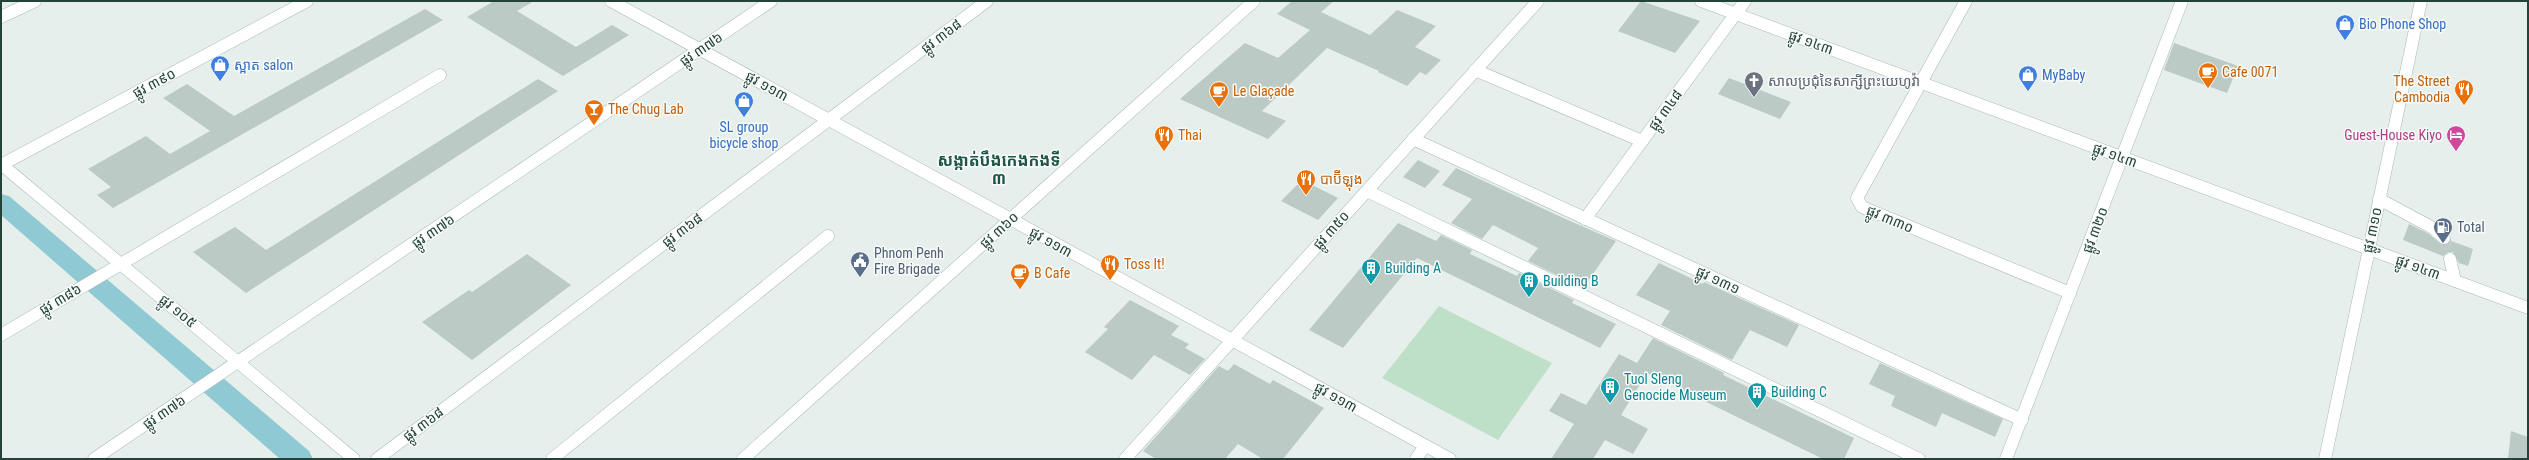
<svg xmlns="http://www.w3.org/2000/svg" width="2529" height="460" font-family="'Roboto Condensed','Noto Sans Khmer',sans-serif">
<style>
.green{fill:#bfe0c8}
.lines{fill:none;stroke-linecap:round;stroke-linejoin:round}
.canal{fill:#8ec9d4;fill-rule:evenodd}
.building{fill:#bbcac4}
.minor-tunnel{stroke:#bfccc8;stroke-width:12;stroke-dasharray:12 6;stroke-linecap:butt}
.minor-casing{stroke:#a8b8b2;stroke-width:13}
.minor{stroke:#fff;stroke-width:12}
.labels{text-anchor:middle;stroke-width:3;stroke-linejoin:round;paint-order:stroke}
.shop-label{font-size:14px;fill:#366cbe;stroke:#f7fbf9;text-anchor:start}
.street-label{font-size:14px;fill:#24423a;stroke:#f7fbf9}
.food-label{font-size:14px;fill:#c56008;stroke:#f7fbf9;text-anchor:start}
.worship-label{font-size:14px;fill:#5b616d;stroke:#f7fbf9;text-anchor:start}
.hotel-label{font-size:14px;fill:#b23c85;stroke:#f7fbf9;text-anchor:end}
.service-label{font-size:14px;fill:#4e5e75;stroke:#f7fbf9;text-anchor:start}
.culture-label{font-size:14px;fill:#0d838f;stroke:#f7fbf9;text-anchor:start}
.quarter-label{font-size:16px;font-weight:bold;fill:#1f5548;stroke:#f7fbf9}
</style>
<rect width="100%" height="100%" fill="#e6efeb"/>
<path class="green" d="M1439 306 1552 363 1498 440 1382 378Z"/>
<g class="lines">
<path class="canal" d="M1 194 9 196 309 451 313 459H280L1 215Z"/>
</g>
<g class="building">
<path d="M494 1H534L517 11 576 47 612 25 629 35 563 76 467 17Z"/>
<path d="M1292 1H1334L1321 12 1370 35 1397 10 1436 26 1415 47 1441 60 1426 75 1420 72 1407 86 1378 72 1379 71 1327 48 1262 111 1286 121 1268 139 1180 99 1245 43 1278 58 1310 30 1277 14Z"/>
<path d="M1641 1 1700 21 1675 53 1618 31Z"/>
<path d="M425 9 443 20 113 208 97 195 111 187 88 169 146 136 170 154 210 131 163 98 187 84 234 116Z"/>
<path d="M2174 43 2238 66 2227 93 2164 70Z"/>
<path d="M1729 78 1791 102 1780 119 1718 94Z"/>
<path d="M538 79 558 91 246 293 193 252 235 227 266 250Z"/>
<path d="M1418 160 1440 171 1425 188 1403 177Z"/>
<path d="M1456 168 1561 217 1616 241 1583 288 1528 261 1538 248 1493 225 1482 239 1451 223 1472 199 1442 185Z"/>
<path d="M1302 180 1338 198 1318 220 1281 201Z"/>
<path d="M1398 223 1436 241 1441 235 1472 250 1470 254 1517 276 1519 273 1574 300 1572 303 1616 324 1600 348 1417 258 1343 348 1309 330Z"/>
<path d="M2409 224 2429 234 2442 245H2447L2451 241 2473 249 2468 266 2459 263 2453 252H2448L2443 256 2403 240Z"/>
<path d="M527 254 571 285 472 360 422 322 469 290 472 292Z"/>
<path d="M1659 263 1703 284 1704 282 1799 325 1787 347 1750 330 1732 360 1661 325 1670 311 1636 295Z"/>
<path d="M1130 300 1179 326 1171 335 1189 344 1185 348 1205 359 1190 375 1154 355 1132 380 1085 352 1108 329 1104 327Z"/>
<path d="M1653 338 1724 373 1723 375 1854 438 1844 459H1823L1647 373 1621 415 1648 429 1633 454 1605 440 1593 459H1551L1574 424 1549 411 1561 393 1586 405 1619 354 1637 363Z"/>
<path d="M1880 363 2003 419 1995 437 1942 413 1936 427 1891 406 1895 396 1869 384Z"/>
<path d="M1234 364 1270 384 1273 380 1324 408 1283 459H1263L1238 444 1225 459H1156L1143 451 1219 366 1228 371Z"/>
<path d="M2511 431 2528 437V459H2508Z"/>
</g>
<g class="lines">
<path class="minor-tunnel" d="M2444 238 2450 259"/>
<g class="minor-casing">
<g id="minor">
<path d="M611 1 1450 459"/>
<path d="M1701 1 2528 308"/>
<path d="M1966 1 1857 198 1862 207 2070 293"/>
<path d="M1 17 35 1"/>
<path d="M1475 70 1642 141"/>
<path d="M1413 139 2022 420"/>
<path d="M1 164 354 459"/>
<path d="M1 165 307 1"/>
<path d="M1367 191 1919 459"/>
<path d="M2379 199 2433 228 2444 238"/>
<path d="M1585 219 1745 1"/>
<path d="M2450 259 2455 281"/>
<path d="M1 335 440 75"/>
<path d="M94 459 771 1"/>
<path d="M377 459 987 1"/>
<path d="M552 459 828 236"/>
<path d="M743 459 1254 1"/>
<path d="M1125 459 1538 1"/>
<path d="M1416 459 1425 446"/>
<path d="M2006 459 2182 1"/>
<path d="M2325 459 2421 1"/>
</g>
</g>
<use href="#minor" class="minor"/>
</g>
<defs>
<g id="shop-pin" transform="scale(1)"><path d="M0 17L-7.5 6A9.5 9.5 0 1 1 7.5 6Z" fill="#3f7fe0" stroke="#f7fbf9"/><path d="M-5-2.5h2.3a2.7 3.5 0 0 1 5.4 0H5L5.5 6h-11ZM-1.5-2.5h3a1.5 2.3 0 0 0-3 0Z" fill="#fff"/></g>
<g id="cafe-pin" transform="scale(1)"><path d="M0 17L-7.5 6A9.5 9.5 0 1 1 7.5 6Z" fill="#e8710a" stroke="#f7fbf9"/><path d="M-5.5-4.5H6V0H3Q3 3.5 0 3.5H-2.5Q-5.5 3.5-5.5 0ZM3-3.2v2h1.7v-2ZM-6 4.5H4V6H-6Z" fill="#fff"/></g>
<g id="church-pin" transform="scale(1)"><path d="M0 17L-7.5 6A9.5 9.5 0 1 1 7.5 6Z" fill="#6b7280" stroke="#f7fbf9"/><path d="M-1.2-6h2.4v3.5h3.3v2.4h-3.3V6h-2.4V-.1h-3.3v-2.4h3.3Z" fill="#fff"/></g>
<g id="restaurant-pin" transform="scale(1)"><path d="M0 17L-7.5 6A9.5 9.5 0 1 1 7.5 6Z" fill="#e8710a" stroke="#f7fbf9"/><path d="M-5-6h1v4h1v-4h1v4h1v-4h1v5L-1.5 .5V6h-2V.5L-5-1ZM5-6V6H3V1.5H1.5Q1.5-4 5-6Z" fill="#fff"/></g>
<g id="bar-pin" transform="scale(1)"><path d="M0 17L-7.5 6A9.5 9.5 0 1 1 7.5 6Z" fill="#e8710a" stroke="#f7fbf9"/><path d="M-6-5H6L.8 .8V4.5H3.5V6h-7V4.5H-.8V.8Z" fill="#fff"/></g>
<g id="hotel-pin" transform="scale(1)"><path d="M0 17L-7.5 6A9.5 9.5 0 1 1 7.5 6Z" fill="#d1479c" stroke="#f7fbf9"/><path d="M-6-4.5h1.5V1H6V5H4.5V3h-9V5H-6ZM-4 0a1.8 1.8 0 1 1 3.6 0ZM.5 0V-2.5h3Q6-2.5 6 0Z" fill="#fff"/></g>
<g id="fuel-pin" transform="scale(1)"><path d="M0 17L-7.5 6A9.5 9.5 0 1 1 7.5 6Z" fill="#5c6f8a" stroke="#f7fbf9"/><path d="M-5.5-6h7V0h2V4h1.3V-2.5L3-4.5l.8-.8L6-3V5H2.5V1h-1V6h-7ZM-4.2-4.7v3.2H.2V-4.7Z" fill="#fff"/></g>
<g id="civic-pin" transform="scale(1)"><path d="M0 17L-7.5 6A9.5 9.5 0 1 1 7.5 6Z" fill="#5c6f8a" stroke="#f7fbf9"/><path d="M-.6-6.5H3V-4.5H.6V-3L4-1V1h2V6H-6V1h2V-1L-.6-3ZM-1.2 2.5V6h2.4V2.5Z" fill="#fff"/></g>
<g id="building-pin" transform="scale(1)"><path d="M0 17L-7.5 6A9.5 9.5 0 1 1 7.5 6Z" fill="#0f9aa8" stroke="#f7fbf9"/><path d="M-4-6H4V6H1V3H-1V6H-4ZM-2.5-4.3h1.7v1.8h-1.7ZM.8-4.3h1.7v1.8H.8ZM-2.5-1h1.7V.8h-1.7ZM.8-1h1.7V.8H.8Z" fill="#fff"/></g>
</defs>
<g fill-rule="evenodd">
<use href="#shop-pin" x="2345" y="24"/>
<use href="#shop-pin" x="220" y="65"/>
<use href="#cafe-pin" x="2208" y="72"/>
<use href="#shop-pin" x="2028" y="75"/>
<use href="#church-pin" x="1754" y="81"/>
<use href="#restaurant-pin" x="2464" y="89"/>
<use href="#cafe-pin" x="1219" y="91"/>
<use href="#shop-pin" x="744" y="101"/>
<use href="#bar-pin" x="594" y="109"/>
<use href="#restaurant-pin" x="1164" y="135"/>
<use href="#hotel-pin" x="2456" y="135"/>
<use href="#restaurant-pin" x="1306" y="179"/>
<use href="#fuel-pin" x="2443" y="227"/>
<use href="#civic-pin" x="860" y="261"/>
<use href="#restaurant-pin" x="1110" y="264"/>
<use href="#building-pin" x="1371" y="268"/>
<use href="#cafe-pin" x="1020" y="273"/>
<use href="#building-pin" x="1529" y="281"/>
<use href="#building-pin" x="1610" y="387"/>
<use href="#building-pin" x="1757" y="392"/>
</g>
<g class="labels">
<g class="shop-label">
<text x="2359" y="29">Bio Phone Shop</text>
<text x="234" y="70">ស្អាត salon</text>
<text x="2042" y="80">MyBaby</text>
<text x="744" y="132" text-anchor="middle">SL group<tspan x="744" dy="16">bicycle shop</tspan></text>
</g>
<g class="street-label">
<text transform="translate(941 36) rotate(-37)" y="5">ផ្លូវ ៣៦៨</text>
<text transform="translate(1811 42) rotate(20)" y="5">ផ្លូវ ១៤៣</text>
<text transform="translate(701 49) rotate(-34)" y="5">ផ្លូវ ៣៧៦</text>
<text transform="translate(154 83) rotate(-28)" y="5">ផ្លូវ ៣៩០</text>
<text transform="translate(767 86) rotate(29)" y="5">ផ្លូវ ១១៣</text>
<text transform="translate(1665 110) rotate(-54)" y="5">ផ្លូវ ៣៤៨</text>
<text transform="translate(2115 155) rotate(20)" y="5">ផ្លូវ ១៤៣</text>
<text transform="translate(1890 219) rotate(23)" y="5">ផ្លូវ ៣៣០</text>
<text transform="translate(682 230) rotate(-37)" y="5">ផ្លូវ ៣៦៨</text>
<text transform="translate(999 230) rotate(-42)" y="5">ផ្លូវ ៣៦០</text>
<text transform="translate(1331 230) rotate(-48)" y="5">ផ្លូវ ៣៥០</text>
<text transform="translate(2095 230) rotate(-69)" y="5">ផ្លូវ ៣២០</text>
<text transform="translate(2372 230) rotate(-78)" y="5">ផ្លូវ ៣១០</text>
<text transform="translate(433 231) rotate(-34)" y="5">ផ្លូវ ៣៧៦</text>
<text transform="translate(1051 242) rotate(29)" y="5">ផ្លូវ ១១៣</text>
<text transform="translate(2418 267) rotate(20)" y="5">ផ្លូវ ១៤៣</text>
<text transform="translate(1718 280) rotate(25)" y="5">ផ្លូវ ១៣១</text>
<text transform="translate(60 299) rotate(-31)" y="5">ផ្លូវ ៣៨៦</text>
<text transform="translate(178 311) rotate(39)" y="5">ផ្លូវ ១០៥</text>
<text transform="translate(1336 397) rotate(29)" y="5">ផ្លូវ ១១៣</text>
<text transform="translate(164 412) rotate(-34)" y="5">ផ្លូវ ៣៧៦</text>
<text transform="translate(423 424) rotate(-37)" y="5">ផ្លូវ ៣៦៨</text>
</g>
<g class="food-label">
<text x="2222" y="77">Cafe 0071</text>
<text x="2450" y="86" text-anchor="end">The Street<tspan x="2450" dy="16">Cambodia</tspan></text>
<text x="1233" y="96">Le Glaçade</text>
<text x="608" y="114">The Chug Lab</text>
<text x="1178" y="140">Thai</text>
<text x="1320" y="184">បាប៊ីឡុង</text>
<text x="1124" y="269">Toss It!</text>
<text x="1034" y="278">B Cafe</text>
</g>
<g class="worship-label">
<text x="1768" y="86">សាលប្រជុំនៃសាក្សីព្រះយេហូវ៉ា</text>
</g>
<g class="hotel-label">
<text x="2442" y="140">Guest-House Kiyo</text>
</g>
<g class="service-label">
<text x="2457" y="232">Total</text>
<text x="874" y="258">Phnom Penh<tspan x="874" dy="16">Fire Brigade</tspan></text>
</g>
<g class="culture-label">
<text x="1385" y="273">Building A</text>
<text x="1543" y="286">Building B</text>
<text x="1624" y="384">Tuol Sleng<tspan x="1624" dy="16">Genocide Museum</tspan></text>
<text x="1771" y="397">Building C</text>
</g>
<g class="quarter-label">
<text x="999" y="166">សង្កាត់បឹងកេងកងទី<tspan x="999" dy="18">៣</tspan></text>
</g>
</g>
<rect width="2529" height="460" fill="none" stroke="#24423a" stroke-width="4"/>
</svg>
